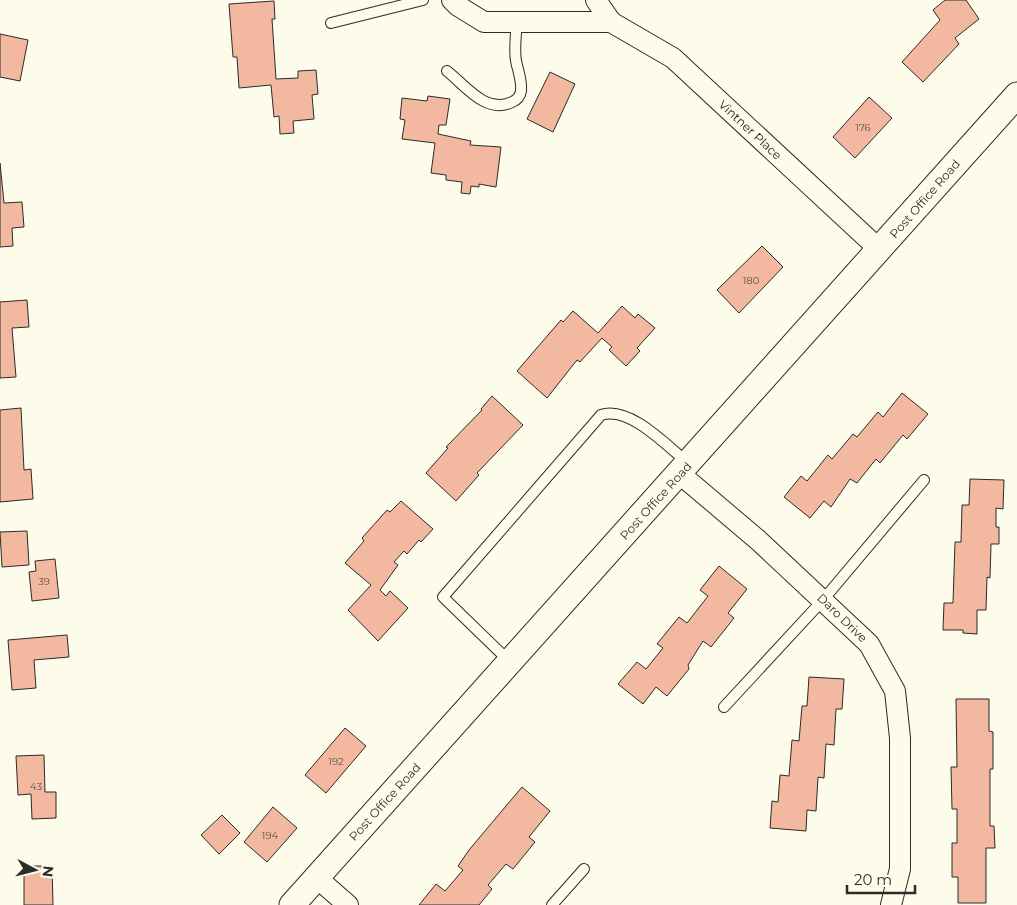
<svg xmlns="http://www.w3.org/2000/svg" width="1017" height="905" font-family="Montserrat,sans-serif">
<style>
.building{fill:#f2b8a0;stroke:#2b2b2b}
.lines{fill:none;stroke-linecap:round;stroke-linejoin:round}
.service-casing{stroke:#2b2b2b;stroke-width:12}
.minor-casing{stroke:#2b2b2b;stroke-width:22}
.tertiary-casing{stroke:#2b2b2b;stroke-width:27}
.service{stroke:#fdfbea;stroke-width:10}
.minor{stroke:#fdfbea;stroke-width:20}
.tertiary{stroke:#fdfbea;stroke-width:25}
.labels{text-anchor:middle;stroke-width:4;stroke-linejoin:round;paint-order:stroke}
.number-label{font-size:10px;fill:#5d4e48}
.street-label{font-size:12px;fill:#2b2b2b;stroke:#fdfbea}
</style>
<rect width="100%" height="100%" fill="#fdfbea"/>
<g class="building">
<path d="M945 0H966L979 19 955 38 959 44 923 82 902 62 940 20 933 10Z"/>
<path d="M274 1 275 19H272L276 79 298 78V71L316 70 318 94 312 95 314 119 293 121 294 133 280 134 279 116 274 117 271 85 239 88 237 57H233L229 4Z"/>
<path d="M0 34 28 40 20 81 0 77Z"/>
<path d="M550 72 575 84 553 132 527 119Z"/>
<path d="M428 96 450 99 446 125H439L438 134 471 141 470 145 501 147 496 187 479 184V187L471 186 470 194 461 193 462 182 446 180V175L431 173 435 143 402 139 405 120 400 119 402 98 427 101Z"/>
<path d="M869 97 892 118 855 158 833 137Z"/>
<path d="M0 163 4 203 22 202 24 227 12 228 13 246 0 247Z"/>
<path d="M762 246 783 267 739 313 717 290Z"/>
<path d="M27 300 29 327 12 328 16 377 0 378V302Z"/>
<path d="M622 306 635 318 638 314 655 328 637 348 640 351 626 366 609 350 612 347 602 338 580 362 577 360 547 398 517 371 561 320 563 322 573 311 598 333Z"/>
<path d="M902 393 928 414 907 439 903 435 880 463 876 459 857 483 850 479 831 507 824 501 810 518 784 497 801 476 807 481 828 455 832 459 853 434 857 437 878 412 883 417Z"/>
<path d="M492 396 523 425 477 473 479 475 456 501 426 473 448 448 446 447 482 410 481 409Z"/>
<path d="M21 408 24 470 31 469 33 499 0 502V410Z"/>
<path d="M970 479 1004 480 1003 509 996 508V527H999V544H991L990 578 987 577 986 610H977V634L963 633V630H943L944 603H953L955 542H961L962 505H969Z"/>
<path d="M401 501 433 529 421 542 419 540 407 554 404 551 394 562 398 565 380 590 386 596 390 591 408 608 378 641 348 610 371 585 345 563 364 541 362 538 387 510 390 512Z"/>
<path d="M27 531 29 565 2 567 0 532Z"/>
<path d="M55 559 59 598 32 601 29 572 36 571 35 561Z"/>
<path d="M719 566 747 589 728 613 734 618 711 647 703 641 688 665 689 669 667 696 656 687 643 704 618 684 637 662 646 669 663 648 657 644 679 617 687 623 708 596 700 590Z"/>
<path d="M67 635 69 657 34 660 36 688 12 690 8 640Z"/>
<path d="M809 677 844 679 842 709H836L834 745 826 744 824 778 818 777 816 811 807 810 806 831 770 828 772 801 778 802 780 775 789 776 792 740 799 741 802 706H807Z"/>
<path d="M956 699H989V731L993 732V769H990V826H994L995 848H986V903H958V877H952V843H957V809H952L951 767H957Z"/>
<path d="M345 728 366 746 326 793 305 775Z"/>
<path d="M44 755 45 792H56V818L32 819 31 794 18 795 16 756Z"/>
<path d="M522 787 550 811 529 837 535 842 513 869 506 864 488 885 492 889 479 905H419L436 884 445 891 463 870 458 866 469 850Z"/>
<path d="M273 807 297 828 267 862 244 842Z"/>
<path d="M222 815 240 833 219 854 201 835Z"/>
<path d="M24 866H52L53 905H24Z"/>
</g>
<g class="lines">
<g class="service-casing">
<g id="service">
<path d="M331 23 423 0"/>
<path d="M447 71C465 85 486 115 512 102 517 100 520 97 521 91 522 80 518 71 516 61 514 49 516 34 517 22"/>
<path d="M510 662 443 597 601 415C629 405 667 446 688 463"/>
<path d="M724 707 823 600 924 480"/>
<path d="M552 905 584 869"/>
</g>
</g>
<g class="minor-casing">
<g id="minor">
<path d="M452 0 458 6 484 22H611L596 0"/>
<path d="M611 22 673 58 880 250"/>
<path d="M680 474 758 540 869 644 895 691 900 738V869L891 905"/>
<path d="M317 878 348 905"/>
</g>
</g>
<g class="tertiary-casing">
<path id="tertiary" d="M292 905 1017 95"/>
</g>
<use href="#service" class="service"/>
<use href="#minor" class="minor"/>
<use href="#tertiary" class="tertiary"/>
</g>
<g class="labels">
<g class="number-label">
<text x="863" y="131">176</text>
<text x="751" y="284">180</text>
<text x="44" y="585">39</text>
<text x="336" y="765">192</text>
<text x="36" y="790">43</text>
<text x="270" y="839">194</text>
</g>
<g class="street-label">
<text transform="translate(750 130) rotate(43)" y="4">Vintner Place</text>
<text transform="translate(925 199) rotate(-49)" y="4">Post Office Road</text>
<text transform="translate(656 501) rotate(-48)" y="4">Post Office Road</text>
<text transform="translate(842 618) rotate(44)" y="4">Daro Drive</text>
<text transform="translate(385 802) rotate(-48)" y="4">Post Office Road</text>
</g>
</g>
<g transform="translate(35 870) rotate(97)" stroke="#fdfbea" stroke-width="4" paint-order="stroke">
<path d="M0-4L9 19L0 12L-9 19Z" fill="#2b2b2b"/>
<text y="-8" font-size="14" font-weight="bold" text-anchor="middle" fill="#2b2b2b">N</text>
</g>
<path d="M847 885v8h68v-8" fill="none" stroke="#2b2b2b" stroke-width="2.5"/>
<text x="854" y="885" font-size="15" fill="#2b2b2b" stroke="#fdfbea" stroke-width="4" paint-order="stroke">20 m</text>
</svg>
